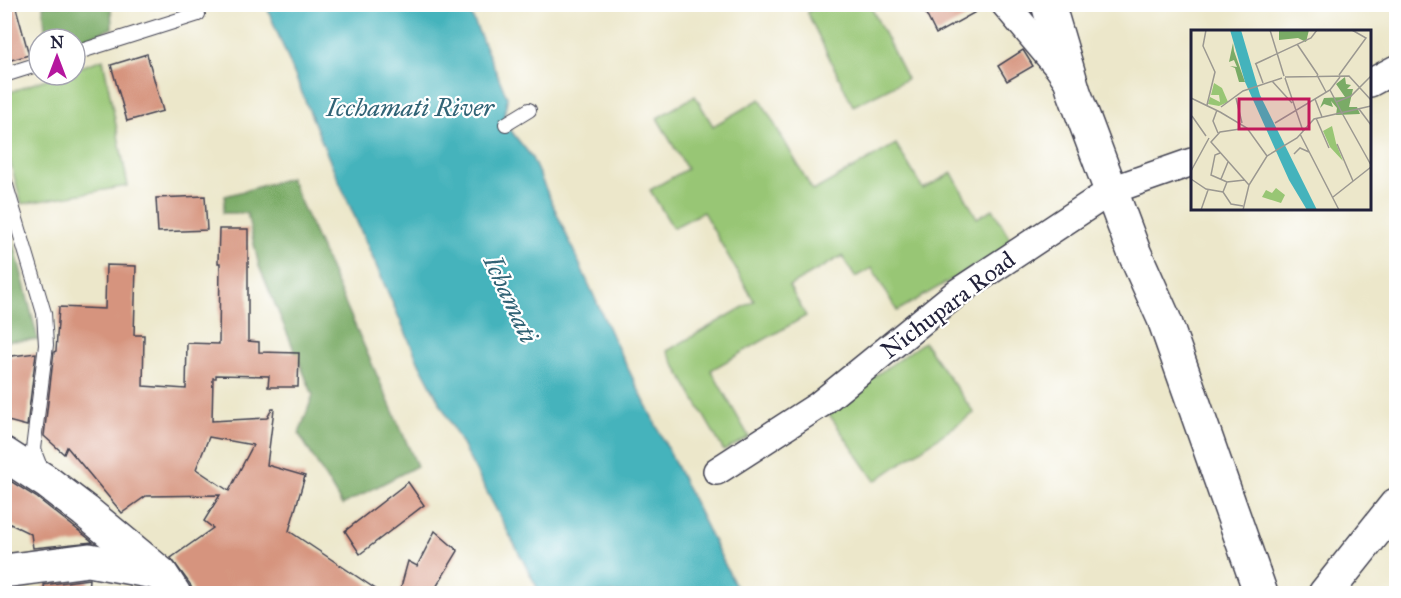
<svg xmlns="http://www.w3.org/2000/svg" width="1401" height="598" font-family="'IM FELL Great Primer',serif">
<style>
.green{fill:#98c674;stroke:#5d7458;stroke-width:1.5}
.forest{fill:#7aab66;stroke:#4e6650;stroke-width:1.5}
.water{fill:#44b3bc;stroke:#336a7c;stroke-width:1.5}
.building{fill:#d6947e;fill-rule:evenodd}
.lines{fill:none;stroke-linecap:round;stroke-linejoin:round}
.service-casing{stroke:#404050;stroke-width:16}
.minor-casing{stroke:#404050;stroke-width:30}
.primary-casing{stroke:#404050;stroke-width:36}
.trunk-casing{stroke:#404050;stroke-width:36}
.path{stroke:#404050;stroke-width:4;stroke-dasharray:1.5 4.5;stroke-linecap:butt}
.service{stroke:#fff;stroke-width:14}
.minor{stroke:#fff;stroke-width:27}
.primary{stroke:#fff;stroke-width:33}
.trunk{stroke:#fff;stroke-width:33}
.labels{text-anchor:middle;stroke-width:4.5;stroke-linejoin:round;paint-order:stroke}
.street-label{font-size:24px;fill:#22223b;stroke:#fff}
.water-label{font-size:26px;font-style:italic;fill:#316375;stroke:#fff}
.inset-road{fill:none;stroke:#9b9891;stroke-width:1.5}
.view{fill:#c2185b;fill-opacity:0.15;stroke:#c2185b;stroke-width:3}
.inset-edge{fill:none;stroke:#22223b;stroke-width:3}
</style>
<rect width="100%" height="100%" fill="#fff"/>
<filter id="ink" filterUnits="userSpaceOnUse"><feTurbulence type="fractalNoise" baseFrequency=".0167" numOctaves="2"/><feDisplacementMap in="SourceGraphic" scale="12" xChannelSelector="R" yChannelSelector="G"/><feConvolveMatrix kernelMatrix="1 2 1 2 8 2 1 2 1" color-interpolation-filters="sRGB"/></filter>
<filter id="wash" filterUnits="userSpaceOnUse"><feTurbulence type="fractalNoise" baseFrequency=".008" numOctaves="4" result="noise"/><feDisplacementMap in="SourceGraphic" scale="24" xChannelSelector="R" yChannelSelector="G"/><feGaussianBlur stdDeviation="1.35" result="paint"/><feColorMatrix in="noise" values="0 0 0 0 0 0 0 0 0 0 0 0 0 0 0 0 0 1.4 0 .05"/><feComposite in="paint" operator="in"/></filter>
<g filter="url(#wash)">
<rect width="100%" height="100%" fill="#ece7ca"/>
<g class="green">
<path d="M823 5H870L907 79 853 106 807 12Z"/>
<path d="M103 59 128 186 22 204 5 144V94L57 75H75V69Z"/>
<path d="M695 96 713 126 760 99 813 191 896 144 923 189 952 173 977 218 993 209 1013 244 897 311 872 268 855 277 842 256 789 286 806 316 711 370 749 437 724 451 667 351 754 301 703 212 673 228 650 190 687 169 657 118Z"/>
<path d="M924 342 974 413 875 481 826 410Z"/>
</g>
<g class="forest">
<path d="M43 5H111L112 28 75 43V39H46Z"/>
<path d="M290 178 417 466 342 505 299 434 313 395 259 266 247 213H223L225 196Z"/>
<path d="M5 207 38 340 5 341Z"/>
</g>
<path class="water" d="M266 5H467L507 97C507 104 505 109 504 116 504 126 524 146 531 156L612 336 739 593H540L419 363 327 154Z"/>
<g id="blocks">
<g class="building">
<path d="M4 4H15L29 55 4 62Z"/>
<path d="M943 4H990L936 34 926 14Z"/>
<path d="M1023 50 1033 66 1007 81 998 66Z"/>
<path d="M147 54 163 111 127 121 111 65Z"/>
<path d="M205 196 207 230 158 232 156 198Z"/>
<path d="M219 229H248V341L259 342V352L299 353 298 387H268L269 376 216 375V378H213L212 421 267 418 272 409H274L267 465 305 476 289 531 383 594H194L190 584 171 558 213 528 204 521 220 495 146 496 122 513 67 447 64 454 44 436 54 352 56 351 59 307 105 309 106 265 136 266 134 335H144L143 386 186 389 187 343 219 344 220 263H218ZM209 437 253 445 229 491 196 469Z"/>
<path d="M36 353 27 426 4 420V357Z"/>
<path d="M4 477 36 497 93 542 33 548 31 534 4 521Z"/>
<path d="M408 482 424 505 360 554 345 531Z"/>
<path d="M435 531 458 551 432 594H399L408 561 417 566Z"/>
<path d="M89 579 88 591 45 594 44 585Z"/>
</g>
</g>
</g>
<g filter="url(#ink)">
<use href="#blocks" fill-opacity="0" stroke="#404050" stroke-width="1.5"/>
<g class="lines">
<g class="service-casing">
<g id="service">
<path d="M75 53 198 14"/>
<path d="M4 75 39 64"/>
<path d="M506 124 529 110"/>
<path d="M4 179 44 313 46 345 33 449 42 472"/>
</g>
</g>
<g class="minor-casing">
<g id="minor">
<path d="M1005 4 1058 67 1067 80"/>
<path d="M1370 83 1396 69"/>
<path d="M717 471 819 405 958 292 1112 190 1192 162"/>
</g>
</g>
<g class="primary-casing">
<g id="primary">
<path d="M4 454 47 482 85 511 161 574 174 594"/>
<path d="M4 571 89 560 159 573"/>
</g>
</g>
<g class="trunk-casing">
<g id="trunk">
<path d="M1048 4 1074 92 1134 252 1164 319 1261 594"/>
<path d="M1325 594 1396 505"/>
</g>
</g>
<path class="path" d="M1389 4 1396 18"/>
<use href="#service" class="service"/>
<use href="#minor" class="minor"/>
<use href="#primary" class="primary"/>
<use href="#trunk" class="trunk"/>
</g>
</g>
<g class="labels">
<g class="street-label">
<text transform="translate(948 305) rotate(-37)" y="8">Nichupara Road</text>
</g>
<g class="water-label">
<text x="410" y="116">Icchamati River</text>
<text transform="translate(511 299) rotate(65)" y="9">Ichamati</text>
</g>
</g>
<g transform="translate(1191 30)">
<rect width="180" height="180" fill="#ece7ca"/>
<path d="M23 53 31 58 37 72 28 76 17 74 19 67 29 72 28 65H20ZM141 96 145 113 152 131 139 117 132 101ZM85 158 94 165 90 173 71 167 75 160 81 163Z" fill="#98c674"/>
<path d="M118 0 115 12 107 8 88 10V0ZM42 13 43 21 54 52H48L44 38 39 36 46 37 43 30 38 32ZM154 47 155 54 160 55 156 59H162L158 77H166L169 84 145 85 146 78 140 71 142 77 133 74 129 78 133 68 154 67 145 54Z" fill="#7aab66"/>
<path d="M39 0H50L69 65 126 180H116L98 150 54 52Z" fill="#44b3bc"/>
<path class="inset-road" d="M15 0 12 16 24 42 16 75M79 0 93 46M106 14 127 45M64 34 120 8 126 0M65 34 72 53M126 45 135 62M148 45 175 8 161 0M94 47 158 46 180 70M94 48 112 101M81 51 101 73M139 60 151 83M0 68 29 82M45 68 51 93M124 69 131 87M145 72 160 66 180 46M30 77 52 61 91 48M168 79 180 95M26 80 22 91 27 103M29 82 56 98 76 126M151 83 180 135M1 86 15 106M125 88 138 118M84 93 139 60 149 47M56 98 29 102 20 112 58 155M109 104 148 180M146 114 162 151M29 123 24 125 20 145 36 152M103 124 109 118 118 122M0 141 18 108M0 149 15 159 32 162 40 174 52 176M30 149 37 132M32 162 36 152 54 150M142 167 180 137M10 180 17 160M52 180 58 155 76 126 106 108 123 89 180 76"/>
<path class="view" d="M48 69H118V99H48Z"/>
<rect width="180" height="180" class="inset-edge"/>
</g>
<rect width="1401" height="598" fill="none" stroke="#fff" stroke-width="24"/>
<g transform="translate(57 57)"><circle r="28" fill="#ffffff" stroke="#a7a7b1" stroke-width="1.5"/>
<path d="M0-4.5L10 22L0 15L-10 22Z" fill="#b5179e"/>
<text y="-9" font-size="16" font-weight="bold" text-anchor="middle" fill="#22223b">N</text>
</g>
</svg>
